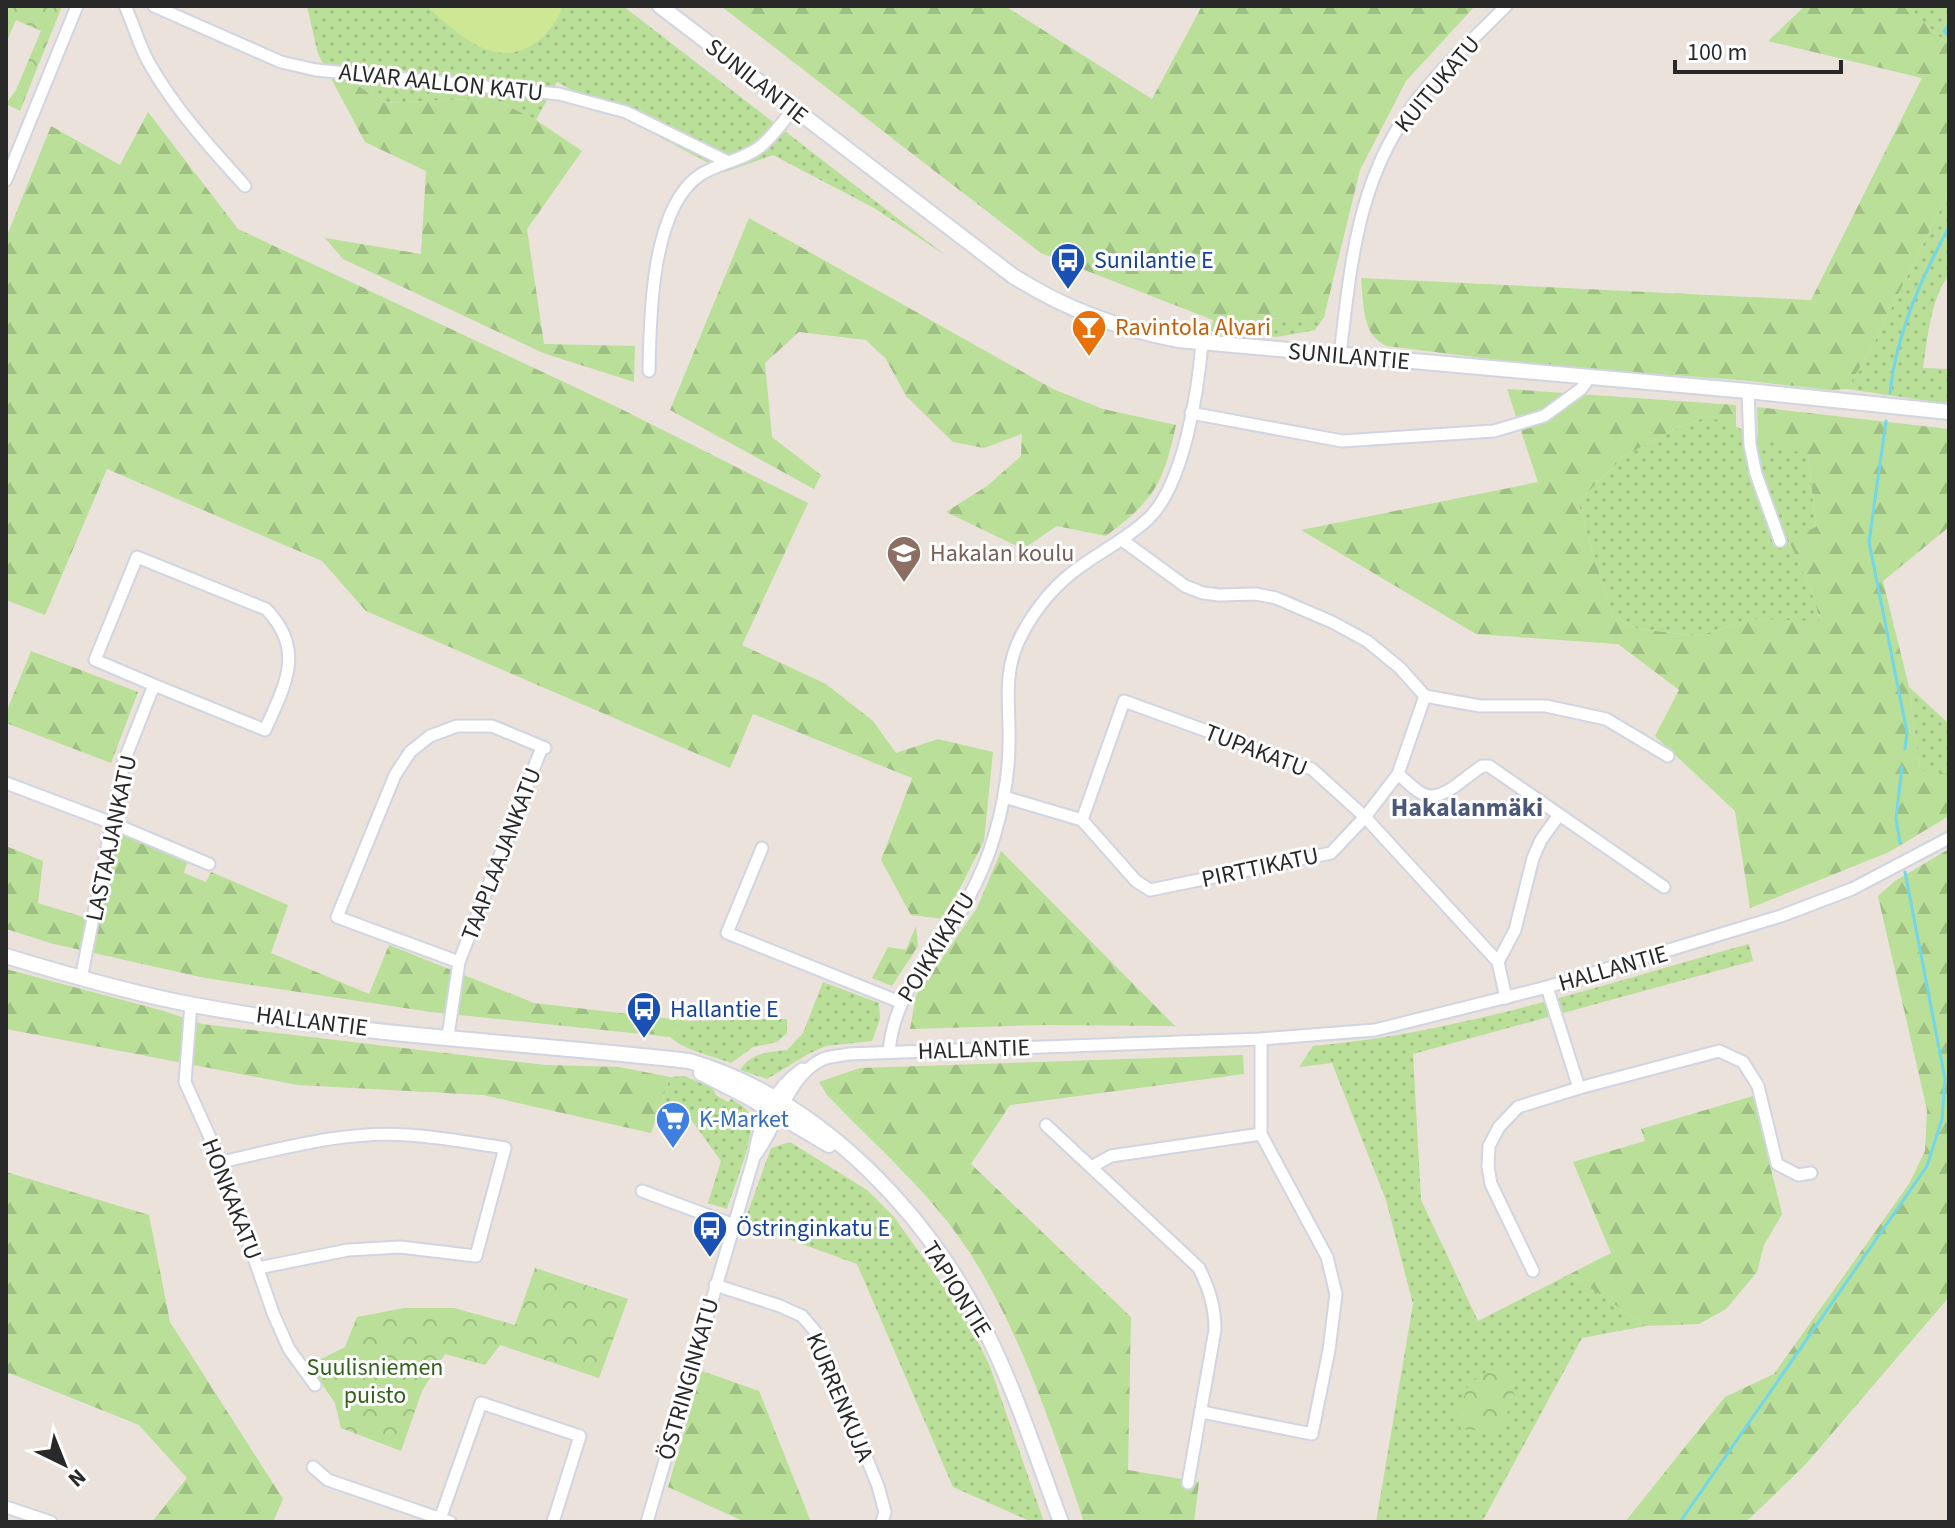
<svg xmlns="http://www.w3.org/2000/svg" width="1955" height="1528" font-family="'Source Sans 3',sans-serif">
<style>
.grass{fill:url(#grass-dots)}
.forest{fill:url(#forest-firs)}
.park{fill:url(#park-crowns)}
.pitch{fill:#cde795}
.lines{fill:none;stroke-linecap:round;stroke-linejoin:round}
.stream{stroke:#71d7e9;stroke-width:3}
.street-casing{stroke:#d0d5e1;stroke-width:15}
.secondary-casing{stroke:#d0d5e1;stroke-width:18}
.street{stroke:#fff;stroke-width:11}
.secondary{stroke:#fff;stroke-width:14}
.labels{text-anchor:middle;stroke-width:6;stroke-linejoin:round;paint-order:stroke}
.street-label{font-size:24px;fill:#292929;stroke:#fff}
.transit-label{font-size:24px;fill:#164399;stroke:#fff;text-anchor:start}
.food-label{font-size:24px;fill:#c56008;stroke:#fff;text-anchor:start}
.education-label{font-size:24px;fill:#785e54;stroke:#fff;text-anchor:start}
.shop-label{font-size:24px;fill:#366cbe;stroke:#fff;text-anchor:start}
.park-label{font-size:24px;fill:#33621c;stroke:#fff}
.neighbourhood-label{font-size:26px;font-weight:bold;fill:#4b5877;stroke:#fff}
</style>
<defs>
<pattern id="grass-dots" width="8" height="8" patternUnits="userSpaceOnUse" patternTransform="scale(2)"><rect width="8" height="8" fill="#b9df99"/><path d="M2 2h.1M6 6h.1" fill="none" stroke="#9fbf84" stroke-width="1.8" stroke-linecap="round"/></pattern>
<pattern id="forest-firs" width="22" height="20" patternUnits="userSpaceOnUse" patternTransform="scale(2)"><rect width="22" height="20" fill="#b9df99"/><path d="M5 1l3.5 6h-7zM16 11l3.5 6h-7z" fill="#9fbf84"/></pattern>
<pattern id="park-crowns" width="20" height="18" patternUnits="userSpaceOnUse" patternTransform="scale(2)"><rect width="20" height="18" fill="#b9df99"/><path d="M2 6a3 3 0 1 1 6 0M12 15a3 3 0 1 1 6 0" fill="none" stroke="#9fbf84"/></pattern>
</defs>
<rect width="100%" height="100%" fill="#eae2db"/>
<g class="grass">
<path d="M307 6H623L945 255 874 208 773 155 725 172 557 82 536 120 492 98 381 103 318 54Z"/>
<path d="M1907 6H1949V46Z"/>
<path d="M1949 192V276C1931 295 1927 342 1923 368L1949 369V404L1847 389 1873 345Z"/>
<path d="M1324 317 1315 330 1277 337 1210 331 1213 320Z"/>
<path d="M1708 416 1808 455 1816 528 1788 539 1811 589 1820 622 1749 619 1699 636 1638 629 1612 616 1578 502 1624 456 1671 431Z"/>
<path d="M1909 687 1949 724V774L1920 771Z"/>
<path d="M1749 944 1753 961 1413 1054 1421 1200 1478 1321 1570 1274 1646 1326 1582 1338 1482 1522H1376L1413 1304 1386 1200 1332 1063 1299 1067 1313 1046C1462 1033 1606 983 1749 944Z"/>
<path d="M823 982 879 1003 880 1019 872 1041 826 1046 810 1053 767 1079 740 1070C751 1053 767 1052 787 1050L803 1033Z"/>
<path d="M787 1019V1033L777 1042 753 1047 731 1063C711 1055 685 1051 670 1037L689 1021Z"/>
<path d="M684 1076 713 1088 716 1095 728 1102 731 1099C739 1104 747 1107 750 1116 757 1133 733 1189 727 1209L708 1203 721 1161 690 1118 660 1107 670 1077Z"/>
<path d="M790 1142 867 1190 894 1217 966 1318 989 1364 1044 1522H1032L953 1487 857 1264 744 1223 771 1148Z"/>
</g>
<g class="forest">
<path d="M721 6H1005L1152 99 1202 6H1475L1406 81 1360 170 1324 317 1213 320 1041 253Z"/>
<path d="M1805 6H1907L1949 46V192L1873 345 1847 389 1830 390 1740 380 1547 366 1387 346C1361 335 1364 303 1361 278L1811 300 1922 78 1768 41Z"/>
<path d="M318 54 381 103 492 98 536 120 582 151 527 229 544 344 635 346 634 382 543 353 343 259 325 238 421 254 426 171 365 142Z"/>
<path d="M148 112 238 229 617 407 808 503 742 645 826 684 873 721 896 753 938 739 993 752 984 841 944 919 911 915 881 860 912 778 753 714 730 768 366 611 322 561 107 469 45 615 6 600V238L51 126 120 165Z"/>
<path d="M749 218 1053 389 1103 409 1176 425C1163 484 1155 499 1106 536L1057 526 1023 549 946 512 987 486 1021 456 1022 434 984 448 953 442 906 396 886 359 866 340 799 332 765 363 772 437 821 475 814 489 670 410Z"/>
<path d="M1507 389 1736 405V428L1708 416 1671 431 1624 456 1578 502 1612 616 1638 629 1699 636 1749 619 1820 621 1811 589 1788 539 1816 527 1808 456 1758 437 1757 407 1949 429V527L1883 581 1909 687 1920 770 1949 774V816L1889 852 1750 908 1735 811 1655 736 1679 690 1618 644 1476 634 1301 530 1538 482Z"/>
<path d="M31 651 138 692 111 763 6 723V713Z"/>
<path d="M116 831 187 862 184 873 206 882 211 872 288 905 271 953 369 994 389 945 534 1003 689 1021 670 1037 431 1012 205 978 54 944 6 929V846L43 861 38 903 96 921Z"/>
<path d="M1949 849V1297L1805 1465 1746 1522H1625L1725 1397 1774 1374 1909 1184 1925 1151 1927 1110 1878 896 1895 881Z"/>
<path d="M1001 851 1175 1026 1045 1025 910 1029 916 996 977 908Z"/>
<path d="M916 926 918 946 892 986 872 978 888 947 906 950Z"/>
<path d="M6 969 164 1011 202 1024 545 1065 619 1067 670 1077 651 1133 483 1095 298 1085 6 1029Z"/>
<path d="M1243 1055 1244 1074 1010 1105 971 1164 1131 1317 1128 1470 1199 1482 1194 1522H1084C1053 1430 1022 1335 970 1253 931 1193 876 1146 827 1095L819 1082 860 1068Z"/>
<path d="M1753 1096 1782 1214 1764 1245 1757 1272 1726 1309 1699 1324 1646 1326 1570 1274 1611 1253 1573 1162 1645 1141 1641 1129Z"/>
<path d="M6 1172 149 1215 170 1322 283 1499 273 1522H152L187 1478 139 1425 9 1373 6 1379Z"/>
<path d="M702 1371 759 1391 811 1522H745L668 1487Z"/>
</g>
<g class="park">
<path d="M6 6H62L20 111 6 104 16 90 41 31 16 20 6 43Z"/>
<path d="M535 1268 628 1299 599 1378 500 1345 485 1365 445 1354 422 1391 401 1451 341 1428 335 1403 309 1365 345 1347 357 1317 404 1308H454L515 1325Z"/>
<path d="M1491 1369 1507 1370 1515 1397 1497 1432 1461 1429 1456 1417 1469 1384Z"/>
</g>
<path class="pitch" d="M426 6H562C561 16 550 30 543 37 498 76 460 35 426 6Z"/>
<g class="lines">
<g class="stream">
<path d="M1949 25 1944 31 1949 36"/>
<path d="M1890 393C1896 334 1921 279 1949 227"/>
<path d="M1886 421 1869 542 1907 732 1905 749"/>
<path d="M1900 843 1896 819 1902 767"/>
<path d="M1680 1522 1927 1166 1942 1119 1945 1079 1905 872"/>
</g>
<g class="street-casing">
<g id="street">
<path d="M125 6C134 25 139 46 149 63 175 109 210 147 245 186"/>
<path d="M154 6 281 62 316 70 559 94 626 112 728 162"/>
<path d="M6 180 77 6"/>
<path d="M1340 355C1350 272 1356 191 1403 120 1430 77 1471 42 1506 6"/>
<path d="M649 371C650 317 651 208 700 175 718 163 744 160 761 146 773 136 783 122 793 109"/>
<path d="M1748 391 1750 445 1756 474 1780 541"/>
<path d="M1191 413 1342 441 1494 431 1544 416 1581 389 1590 377"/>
<path d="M1122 540 1185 586 1203 593 1219 595 1256 594 1276 598 1332 622 1367 641 1400 668 1425 696 1480 706H1546L1606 719 1668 756"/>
<path d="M1398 774C1407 781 1419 796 1431 796 1448 796 1468 775 1482 766H1489L1664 887"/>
<path d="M6 783 112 823 209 864"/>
<path d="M1004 797 1082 820"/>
<path d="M1082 820 1124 701 1312 769 1365 817 1498 962 1506 998"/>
<path d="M1082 820 1136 881 1150 890 1331 853 1365 817 1398 774 1425 696"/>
<path d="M762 848 727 933 900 1002"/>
<path d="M459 962 337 917 395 775 410 752 430 736 457 726H492L545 748"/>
<path d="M1498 962 1515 930 1533 858 1541 840 1559 815"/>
<path d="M81 979 124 761 154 685 95 660 137 557 266 609C306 650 285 685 265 730L154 685"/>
<path d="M1547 987 1579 1088"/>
<path d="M191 1004 185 1082 221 1162 273 1313 289 1349 315 1385"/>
<path d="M448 1036 459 962 542 747"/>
<path d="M889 1052C895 985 939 954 968 899 978 880 988 858 994 837 1003 807 1009 774 1009 742 1010 703 1002 673 1021 636 1036 607 1057 582 1084 564 1105 549 1129 537 1148 519 1184 485 1198 391 1202 343"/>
<path d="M1046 1125 1199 1268C1209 1289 1215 1306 1215 1330L1188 1483"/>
<path d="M754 1156C760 1121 772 1090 802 1069"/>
<path d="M221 1162C281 1149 345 1130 408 1135 440 1137 473 1143 505 1148L476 1256 400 1247 348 1250 258 1268"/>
<path d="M1093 1166 1111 1156 1261 1134"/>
<path d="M642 1191 734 1225"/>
<path d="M1533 1271 1491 1184 1488 1167 1489 1146 1499 1127 1518 1107 1579 1088 1719 1051 1743 1062 1758 1086 1777 1164 1798 1175 1811 1173"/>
<path d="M715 1285 780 1306 802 1316 815 1331 878 1486 885 1512 882 1522"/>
<path d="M1202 1412 1312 1434 1329 1350 1336 1294 1327 1257 1261 1134V1039"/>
<path d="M313 1467 328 1480 450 1522"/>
<path d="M6 1507 51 1522"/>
<path d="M440 1519 481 1403 580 1436 553 1522"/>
<path d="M647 1522 754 1157C778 1128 786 1076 823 1059 831 1056 840 1056 848 1054L1261 1039 1375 1030 1547 987 1781 916 1852 889 1949 838"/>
</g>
</g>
<g class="secondary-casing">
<g id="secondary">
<path d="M660 6 1013 276C1067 310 1115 327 1178 340L1748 391 1949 412"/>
<path d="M6 956C68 975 130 993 194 1005 357 1036 525 1042 689 1061 822 1100 932 1217 990 1340 1018 1398 1038 1461 1061 1522"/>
<path d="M701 1073 748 1097 829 1145"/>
</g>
</g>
<use href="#street" class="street"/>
<use href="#secondary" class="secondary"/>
</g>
<defs>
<g id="bus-pin" transform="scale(1.8)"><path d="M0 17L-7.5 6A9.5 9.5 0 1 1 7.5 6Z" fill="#1a4fb4" stroke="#fff"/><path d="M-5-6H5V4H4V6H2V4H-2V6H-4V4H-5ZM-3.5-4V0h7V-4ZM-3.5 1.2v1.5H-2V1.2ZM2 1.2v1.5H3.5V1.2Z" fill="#fff"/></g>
<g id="bar-pin" transform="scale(1.8)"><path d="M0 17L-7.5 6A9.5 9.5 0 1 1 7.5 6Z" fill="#e8710a" stroke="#fff"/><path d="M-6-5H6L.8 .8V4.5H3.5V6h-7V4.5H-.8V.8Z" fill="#fff"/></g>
<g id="school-pin" transform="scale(1.8)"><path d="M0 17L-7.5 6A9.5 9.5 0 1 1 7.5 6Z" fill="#8d6e63" stroke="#fff"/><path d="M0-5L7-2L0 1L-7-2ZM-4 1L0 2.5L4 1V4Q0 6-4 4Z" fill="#fff"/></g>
<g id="supermarket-pin" transform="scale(1.8)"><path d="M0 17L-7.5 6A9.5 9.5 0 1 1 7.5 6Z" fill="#3f7fe0" stroke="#fff"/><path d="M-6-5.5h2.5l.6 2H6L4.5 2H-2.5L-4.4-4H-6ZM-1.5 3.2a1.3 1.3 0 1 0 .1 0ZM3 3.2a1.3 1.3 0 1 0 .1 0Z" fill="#fff"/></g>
</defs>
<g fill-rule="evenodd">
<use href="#bus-pin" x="1068" y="260"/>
<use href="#bar-pin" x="1089" y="327"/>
<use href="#school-pin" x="904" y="553"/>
<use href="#bus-pin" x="644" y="1009"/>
<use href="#supermarket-pin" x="673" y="1119"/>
<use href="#bus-pin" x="710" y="1228"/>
</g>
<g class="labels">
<g class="street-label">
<text transform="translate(757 81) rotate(38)" y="8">SUNILANTIE</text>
<text transform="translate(441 82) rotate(6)" y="8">ALVAR AALLON KATU</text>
<text transform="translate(1437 84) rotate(-50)" y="8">KUITUKATU</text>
<text transform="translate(1349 356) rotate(5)" y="8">SUNILANTIE</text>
<text transform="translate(1256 750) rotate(21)" y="8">TUPAKATU</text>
<text transform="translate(111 838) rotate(-78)" y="8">LASTAAJANKATU</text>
<text transform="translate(501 854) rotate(-69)" y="8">TAAPLAAJANKATU</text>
<text transform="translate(1260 867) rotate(-12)" y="8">PIRTTIKATU</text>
<text transform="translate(936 947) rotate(-58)" y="8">POIKKIKATU</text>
<text transform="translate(1613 968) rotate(-16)" y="8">HALLANTIE</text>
<text transform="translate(312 1021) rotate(7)" y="8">HALLANTIE</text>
<text transform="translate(974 1049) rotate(-2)" y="8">HALLANTIE</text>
<text transform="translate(232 1199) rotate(69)" y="8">HONKAKATU</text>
<text transform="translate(957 1289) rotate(58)" y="8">TAPIONTIE</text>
<text transform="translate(688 1379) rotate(-74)" y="8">ÖSTRINGINKATU</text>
<text transform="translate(840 1397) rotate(67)" y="8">KURRENKUJA</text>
</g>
<g class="transit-label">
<text x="1094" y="268">Sunilantie E</text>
<text x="670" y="1017">Hallantie E</text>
<text x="736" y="1236">Östringinkatu E</text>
</g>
<g class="food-label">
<text x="1115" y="335">Ravintola Alvari</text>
</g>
<g class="education-label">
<text x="930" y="561">Hakalan koulu</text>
</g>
<g class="shop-label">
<text x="699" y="1127">K-Market</text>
</g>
<g class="park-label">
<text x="375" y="1375">Suulisniemen<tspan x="375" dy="28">puisto</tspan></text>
</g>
<g class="neighbourhood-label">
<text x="1467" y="816">Hakalanmäki</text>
</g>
</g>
<rect width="1955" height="1528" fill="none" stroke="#292929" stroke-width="16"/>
<g transform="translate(64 1464) rotate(137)" stroke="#ffffff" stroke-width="6" paint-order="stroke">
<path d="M0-6L14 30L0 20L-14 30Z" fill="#292929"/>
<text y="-12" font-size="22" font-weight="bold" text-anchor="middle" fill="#292929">N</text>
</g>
<path d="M1675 60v12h166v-12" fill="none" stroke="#292929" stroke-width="4"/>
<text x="1687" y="60" font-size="24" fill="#292929" stroke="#ffffff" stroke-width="6" paint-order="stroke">100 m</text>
</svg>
